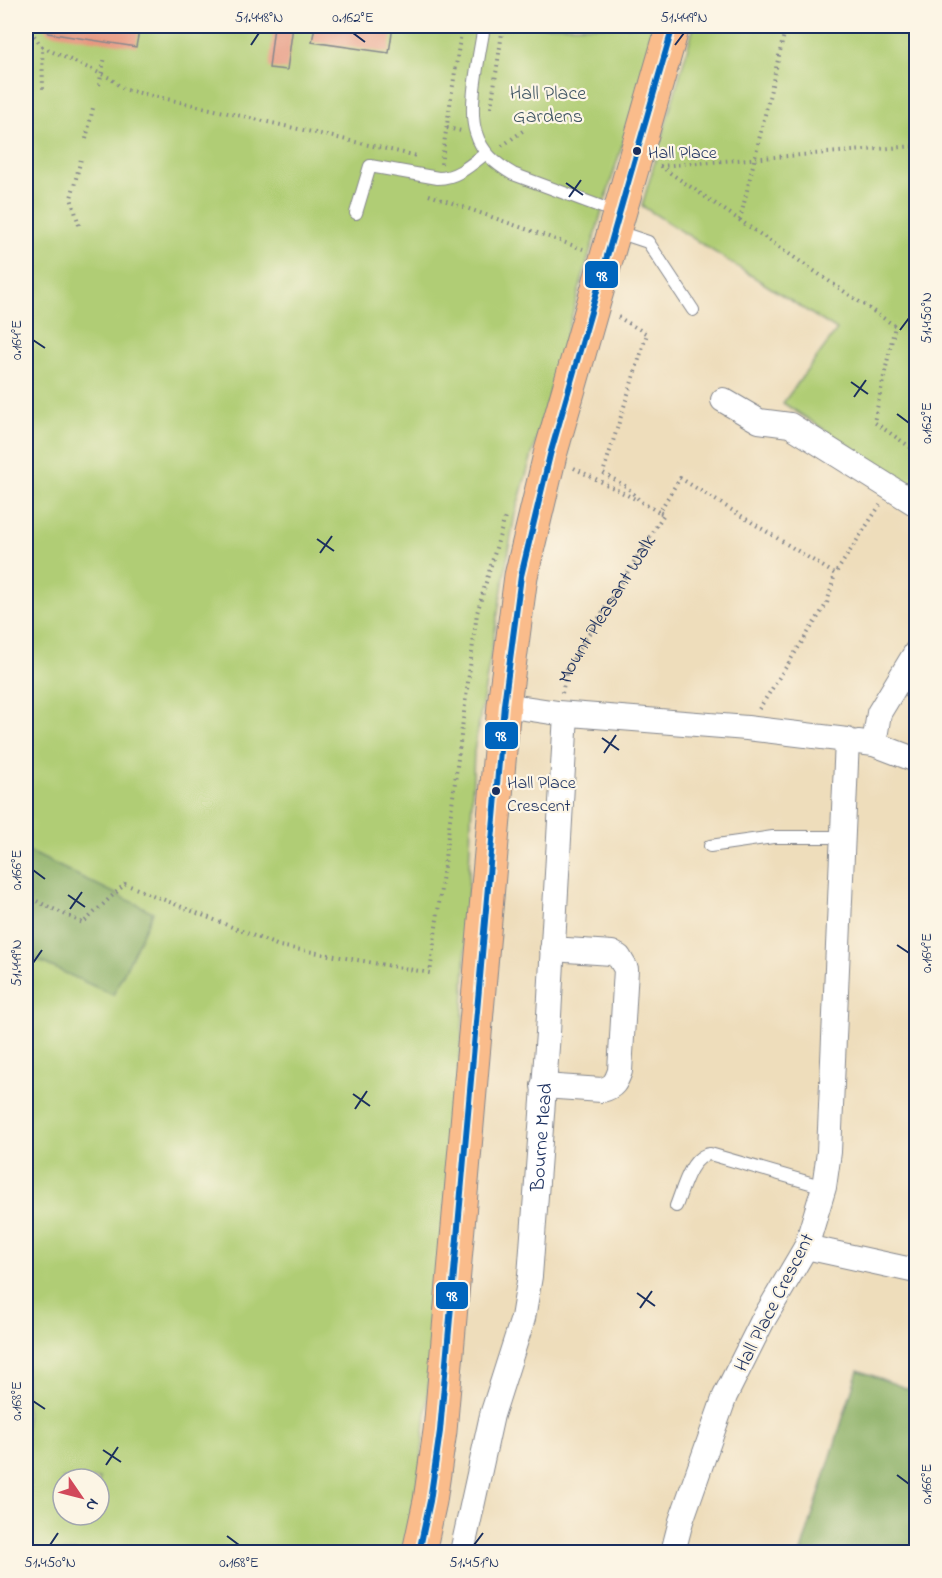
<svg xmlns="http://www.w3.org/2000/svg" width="942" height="1578" font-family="'Indie Flower',sans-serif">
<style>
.green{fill:#b0cd74;stroke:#667e69;stroke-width:1.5;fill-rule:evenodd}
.forest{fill:#8cb066;stroke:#547062;stroke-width:1.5}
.building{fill:#e6957e}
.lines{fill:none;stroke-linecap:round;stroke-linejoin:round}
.service-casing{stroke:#84868c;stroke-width:14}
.minor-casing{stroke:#84868c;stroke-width:26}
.primary-casing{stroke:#84868c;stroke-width:35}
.path{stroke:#84868c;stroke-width:4;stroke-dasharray:1.5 4.5;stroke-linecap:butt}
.service{stroke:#fff;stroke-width:12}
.minor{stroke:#fff;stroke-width:24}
.primary{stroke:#fabc8b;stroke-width:33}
.bus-1-casing{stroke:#fcf5e5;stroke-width:10}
.bus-1{stroke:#0065bd;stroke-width:6}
.ticks{fill:none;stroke:#1b2f5e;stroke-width:2}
.bus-dot{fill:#1b2f5e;stroke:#fcf5e5;stroke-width:2}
.labels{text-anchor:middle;stroke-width:4.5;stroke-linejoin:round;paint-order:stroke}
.bus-label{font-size:18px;fill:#1b2f5e;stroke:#fcf5e5;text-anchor:start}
.park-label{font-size:20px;fill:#405664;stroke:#fcf5e5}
.street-label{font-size:20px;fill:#1b2f5e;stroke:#fcf5e5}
.line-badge{stroke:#fcf5e5;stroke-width:2}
.badge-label{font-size:16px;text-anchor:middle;font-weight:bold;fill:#fff}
.neatline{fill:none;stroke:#1b2f5e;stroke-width:2}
.ticks-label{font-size:15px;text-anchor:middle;fill:#1b2f5e}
</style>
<rect width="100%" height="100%" fill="#fcf5e5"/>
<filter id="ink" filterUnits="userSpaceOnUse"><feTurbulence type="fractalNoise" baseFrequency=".0167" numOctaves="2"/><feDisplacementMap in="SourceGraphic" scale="12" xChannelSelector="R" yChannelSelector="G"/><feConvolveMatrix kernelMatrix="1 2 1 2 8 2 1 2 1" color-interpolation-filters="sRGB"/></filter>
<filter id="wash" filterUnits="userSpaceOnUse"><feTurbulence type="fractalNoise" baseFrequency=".008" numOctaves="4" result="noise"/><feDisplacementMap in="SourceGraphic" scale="24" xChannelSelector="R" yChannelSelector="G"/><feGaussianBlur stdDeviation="1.35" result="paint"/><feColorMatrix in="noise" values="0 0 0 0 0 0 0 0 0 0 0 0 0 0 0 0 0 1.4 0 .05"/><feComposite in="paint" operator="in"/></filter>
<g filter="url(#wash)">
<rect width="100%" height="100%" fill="#edb"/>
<g class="green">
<path d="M26 26H659L603 207 515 514 474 751 462 1038 421 1464 405 1552H26ZM63 1479H99V1515H63Z"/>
<path d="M694 26H916V489L783 403 837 330 642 206Z"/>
</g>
<g class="forest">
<path d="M26 850 153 912 113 995 26 955Z"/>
<path d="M858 1370 916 1392V1552H801Z"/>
</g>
<g id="blocks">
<g class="building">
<path d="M43 26H140L136 47 48 33Z"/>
<path d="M274 26H293L287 70 269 68Z"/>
<path d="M315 26H393L389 53 312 42Z"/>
</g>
</g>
</g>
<g filter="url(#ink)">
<use href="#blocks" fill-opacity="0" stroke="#84868c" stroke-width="1.5"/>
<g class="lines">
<g class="service-casing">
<g id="service">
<path d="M484 26C480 53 467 108 476 133 482 153 496 164 513 174L618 213"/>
<path d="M356 213 370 166 438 178C457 178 472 164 486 153"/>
<path d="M615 231 648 242 693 310"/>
<path d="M710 846 773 837H842"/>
<path d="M676 1206C683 1189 690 1156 710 1154L824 1187"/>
</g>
</g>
<g class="minor-casing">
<g id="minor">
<path d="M723 400 759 421 790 425 916 504"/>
<path d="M504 705 558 713 747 728 847 740 829 1152 824 1187 806 1247 762 1322 725 1396 681 1521 673 1552"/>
<path d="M858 742 874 744 916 760"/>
<path d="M874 744 879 713 916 652"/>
<path d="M543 1086 602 1090C614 1087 616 1082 620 1071L626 969 619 957 612 953 552 949"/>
<path d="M806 1247 916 1271"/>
<path id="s2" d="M462 1552 492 1415 523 1318 530 1276 548 1033 566 714"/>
</g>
</g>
<g class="primary-casing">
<path id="primary" d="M419 1552 430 1501 440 1431 504 705 521 576 550 455 673 26"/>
</g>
<g class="path">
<path d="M27 26 42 47 43 89"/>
<path d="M42 47 110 78 123 89 417 156"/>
<path d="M26 59 28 27"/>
<path d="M99 85 105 57"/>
<path d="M491 108 503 26"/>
<path d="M447 128 461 131"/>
<path d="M86 139 93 108"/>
<path d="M502 146 524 130"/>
<path d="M441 164 462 26"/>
<path d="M660 166 895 326 874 422 916 451"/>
<path d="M660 166 916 146"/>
<path d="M429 195 583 249"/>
<path d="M740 220 786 26"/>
<path d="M79 225 71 198 81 159"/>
<path d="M618 317 647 334 603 473 627 487 641 502 659 512 680 478 835 574 880 505"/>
<path d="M574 468 637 500"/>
<path id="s1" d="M562 693 567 669 664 514 659 512"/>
<path d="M759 709 827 603 835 574"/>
<path d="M26 896 83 923 125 884 279 946 430 973 477 613 506 514"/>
</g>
<use href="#service" class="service"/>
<use href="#minor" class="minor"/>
<use href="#primary" class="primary"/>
<g class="bus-1-casing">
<path id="bus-1" d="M419 1552 430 1501 440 1431 504 705 521 576 550 455 673 26"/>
</g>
<use href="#bus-1" class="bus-1"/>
</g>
</g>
<path class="ticks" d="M353 33 365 42M251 45 259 33M675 45 684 33M566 183 583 195M569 197 581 180M900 330 909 318M33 340 45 348M851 382 868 394M854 397 866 380M897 414 909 423M317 539 334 551M320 553 332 536M602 738 619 750M604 753 616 735M33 870 45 879M68 895 85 907M70 909 82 892M897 945 909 953M33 963 42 950M353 1094 370 1106M355 1109 367 1091M637 1293 655 1306M640 1308 652 1291M33 1401 45 1409M103 1450 121 1462M106 1465 118 1447M897 1475 909 1484M227 1536 239 1545M50 1545 58 1533M474 1545 483 1533"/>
<g class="bus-dot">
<circle cx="637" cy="151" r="5"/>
<circle cx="496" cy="791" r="5"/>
</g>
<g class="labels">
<g class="bus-label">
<text x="648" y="158">Hall Place</text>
<text x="507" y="788">Hall Place<tspan x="507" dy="23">Crescent</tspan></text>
</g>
<g class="park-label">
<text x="548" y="99">Hall Place<tspan x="548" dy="23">Gardens</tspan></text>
</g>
<g class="street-label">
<text dy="7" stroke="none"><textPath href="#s1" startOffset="96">Mount Pleasant Walk</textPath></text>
<text dy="7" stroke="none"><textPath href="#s2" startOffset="424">Bourne Mead</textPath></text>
<text transform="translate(773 1302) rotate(-63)" y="7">Hall Place Crescent</text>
</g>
</g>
<g class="line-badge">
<rect x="584" y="260" width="35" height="29" rx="6" fill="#0065bd"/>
<rect x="484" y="721" width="35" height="29" rx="6" fill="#0065bd"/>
<rect x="435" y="1281" width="34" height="29" rx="6" fill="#0065bd"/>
</g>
<g class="badge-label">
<text x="602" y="281">98</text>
<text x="501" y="741">98</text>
<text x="452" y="1301">98</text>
</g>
<rect width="942" height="1578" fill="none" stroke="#fcf5e5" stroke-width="66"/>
<g transform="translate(81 1497) rotate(125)"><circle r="28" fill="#fcf5e5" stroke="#a2a6af" stroke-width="1.5"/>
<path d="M0-4.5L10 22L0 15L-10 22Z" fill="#d1495b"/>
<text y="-9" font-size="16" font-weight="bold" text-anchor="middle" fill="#1b2f5e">N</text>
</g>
<rect x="33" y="33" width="876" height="1512" class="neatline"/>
<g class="ticks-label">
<text x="259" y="22">51.448°N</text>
<text x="353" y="22">0.162°E</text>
<text x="684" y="22">51.449°N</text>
<text transform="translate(926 318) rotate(-90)" y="5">51.450°N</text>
<text transform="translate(16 340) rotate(-90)" y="5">0.164°E</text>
<text transform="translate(926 423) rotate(-90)" y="5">0.162°E</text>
<text transform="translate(16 870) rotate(-90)" y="5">0.166°E</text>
<text transform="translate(926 953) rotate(-90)" y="5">0.164°E</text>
<text transform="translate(16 963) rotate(-90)" y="5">51.449°N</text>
<text transform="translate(16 1401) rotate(-90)" y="5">0.168°E</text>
<text transform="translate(926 1484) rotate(-90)" y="5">0.166°E</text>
<text x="50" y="1567">51.450°N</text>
<text x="239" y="1567">0.168°E</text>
<text x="474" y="1567">51.451°N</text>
</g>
</svg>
